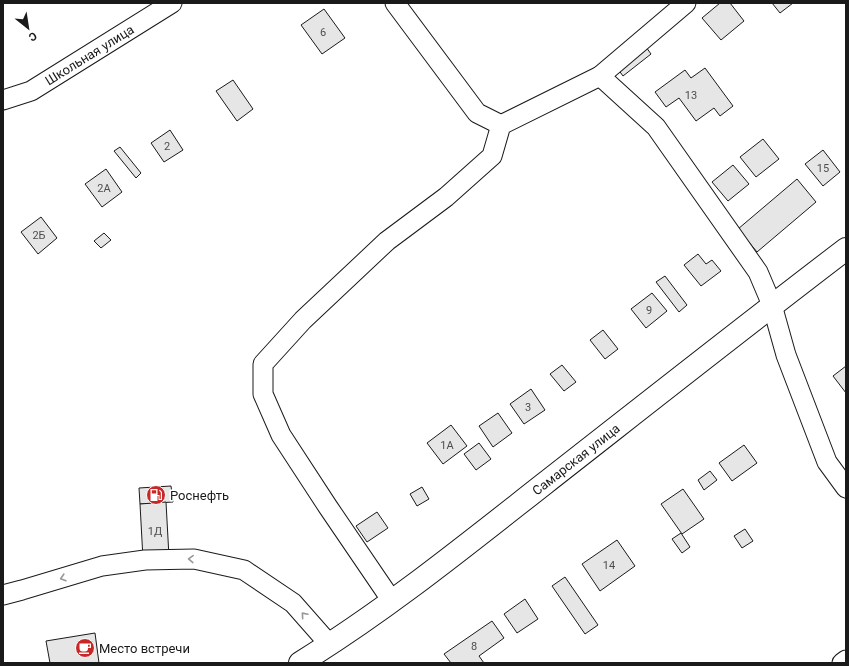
<svg xmlns="http://www.w3.org/2000/svg" width="849" height="666" font-family="Roboto,sans-serif">
<style>
.building{fill:#e6e6e6;stroke:#1a1a1a}
.lines{fill:none;stroke-linecap:round;stroke-linejoin:round}
.minor-casing{stroke:#1a1a1a;stroke-width:21}
.major-casing{stroke:#1a1a1a;stroke-width:24}
.minor{stroke:#fff;stroke-width:19}
.major{stroke:#fff;stroke-width:22}
.oneway{stroke:#989898}
.labels{text-anchor:middle;stroke-width:3;stroke-linejoin:round;paint-order:stroke}
.number-label{font-size:11px;fill:#4d4d4d}
.street-label{font-size:13px;fill:#1a1a1a;stroke:#fff}
.poi-label{font-size:13px;fill:#1a1a1a;stroke:#fff;text-anchor:start}
</style>
<rect width="100%" height="100%" fill="#fff"/>
<g class="building">
<path d="M720 3H730L744 21 721 40 702 18Z"/>
<path d="M772 3H793L780 13Z"/>
<path d="M324 9 345 38 322 54 301 25Z"/>
<path d="M646 47 651 54 623 76 618 69Z"/>
<path d="M705 68 733 106 720 116 714 108 696 121 679 98 666 107 655 92 685 70 691 78Z"/>
<path d="M233 80 253 109 237 121 216 91Z"/>
<path d="M170 130 183 150 164 162 151 143Z"/>
<path d="M763 139 779 159 756 177 740 157Z"/>
<path d="M120 147 141 173 136 178 114 151Z"/>
<path d="M823 150 840 172 823 186 805 164Z"/>
<path d="M733 165 749 184 728 201 712 182Z"/>
<path d="M106 169 122 192 102 207 85 184Z"/>
<path d="M797 179 816 202 757 252 738 229Z"/>
<path d="M41 217 57 238 38 254 21 232Z"/>
<path d="M104 233 111 240 101 248 94 241Z"/>
<path d="M698 254 706 264 712 260 721 271 701 286 684 265Z"/>
<path d="M665 276 687 305 679 312 656 282Z"/>
<path d="M652 293 667 311 646 328 631 309Z"/>
<path d="M603 330 618 349 605 359 590 340Z"/>
<path d="M562 365 576 382 564 391 550 374Z"/>
<path d="M846 366V393L833 376Z"/>
<path d="M531 389 545 410 524 424 510 404Z"/>
<path d="M498 413 512 433 493 447 479 426Z"/>
<path d="M451 425 467 446 443 464 427 443Z"/>
<path d="M479 443 491 459 476 470 464 454Z"/>
<path d="M744 445 757 463 732 481 719 463Z"/>
<path d="M710 471 717 480 704 490 698 480Z"/>
<path d="M171 486 173 502 140 504 139 488Z"/>
<path d="M422 487 429 499 417 506 410 494Z"/>
<path d="M683 489 704 519 682 534 661 504Z"/>
<path d="M166 502 169 557 143 559 140 504Z"/>
<path d="M377 512 388 528 367 542 356 526Z"/>
<path d="M745 529 753 541 742 548 734 536Z"/>
<path d="M681 533 690 547 682 553 672 539Z"/>
<path d="M617 540 635 566 600 591 582 564Z"/>
<path d="M565 577 598 625 585 634 552 586Z"/>
<path d="M525 599 538 619 517 633 504 614Z"/>
<path d="M492 621 504 638 479 656 484 663H451L444 654Z"/>
<path d="M95 633 99 663H50L46 641Z"/>
</g>
<g class="lines">
<g class="minor-casing">
<g id="minor">
<path d="M395 3 477 113 501 125"/>
<path d="M600 76 656 127 758 272 772 305 786 355 827 462 846 488"/>
<path id="s1" d="M3 100 31 91 172 3"/>
<path d="M3 595 22 590 102 566 145 560 194 559 244 570 293 603 330 645"/>
<path d="M392 601 328 507 281 435 263 394V364L303 320 387 241 446 197 492 156 501 125 600 76 686 3"/>
<path d="M842 663 846 660"/>
</g>
</g>
<g class="major-casing">
<g id="major">
<path id="s2" d="M300 663C386 610 465 546 544 484 645 405 745 326 846 249"/>
</g>
</g>
<use href="#minor" class="minor"/>
<use href="#major" class="major"/>
</g>
<defs><path id="oneway-chevron" d="M-2-3.5L2.5 0L-2 3.5" fill="none" stroke-width="1.6" stroke-linecap="round" stroke-linejoin="round"/></defs>
<g class="oneway">
<use href="#oneway-chevron" transform="translate(191 559) rotate(-178)"/>
<use href="#oneway-chevron" transform="translate(63 578) rotate(163)"/>
<use href="#oneway-chevron" transform="translate(304 615) rotate(-131)"/>
</g>
<defs>
<g id="fuel-disc" transform="scale(1)"><circle r="9.5" fill="#c62828" stroke="#fff"/><path d="M-5.5-6h7V0h2V4h1.3V-2.5L3-4.5l.8-.8L6-3V5H2.5V1h-1V6h-7ZM-4.2-4.7v3.2H.2V-4.7Z" fill="#fff"/></g>
<g id="cafe-disc" transform="scale(1)"><circle r="9.5" fill="#c62828" stroke="#fff"/><path d="M-5.5-4.5H6V0H3Q3 3.5 0 3.5H-2.5Q-5.5 3.5-5.5 0ZM3-3.2v2h1.7v-2ZM-6 4.5H4V6H-6Z" fill="#fff"/></g>
</defs>
<g fill-rule="evenodd">
<use href="#fuel-disc" x="156" y="495"/>
<use href="#cafe-disc" x="85" y="648"/>
</g>
<g class="labels">
<g class="number-label">
<text x="323" y="36">6</text>
<text x="691" y="99">13</text>
<text x="167" y="150">2</text>
<text x="823" y="172">15</text>
<text x="104" y="192">2А</text>
<text x="39" y="239">2Б</text>
<text x="649" y="314">9</text>
<text x="528" y="411">3</text>
<text x="447" y="449">1А</text>
<text x="155" y="535">1Д</text>
<text x="609" y="569">14</text>
<text x="474" y="650">8</text>
</g>
<g class="street-label">
<text dy="5" stroke="none"><textPath href="#s1" startOffset="98">Школьная улица</textPath></text>
<text dy="5" stroke="none"><textPath href="#s2" startOffset="343">Самарская улица</textPath></text>
</g>
<g class="poi-label">
<text x="170" y="500">Роснефть</text>
<text x="99" y="653">Место встречи</text>
</g>
</g>
<rect width="849" height="666" fill="none" stroke="#1a1a1a" stroke-width="8"/>
<g transform="translate(28 28) rotate(150)" stroke="#ffffff" stroke-width="3" paint-order="stroke">
<path d="M0-3L7 15L0 10L-7 15Z" fill="#1a1a1a"/>
<text y="-6" font-size="11" font-weight="bold" text-anchor="middle" fill="#1a1a1a">С</text>
</g>
</svg>
